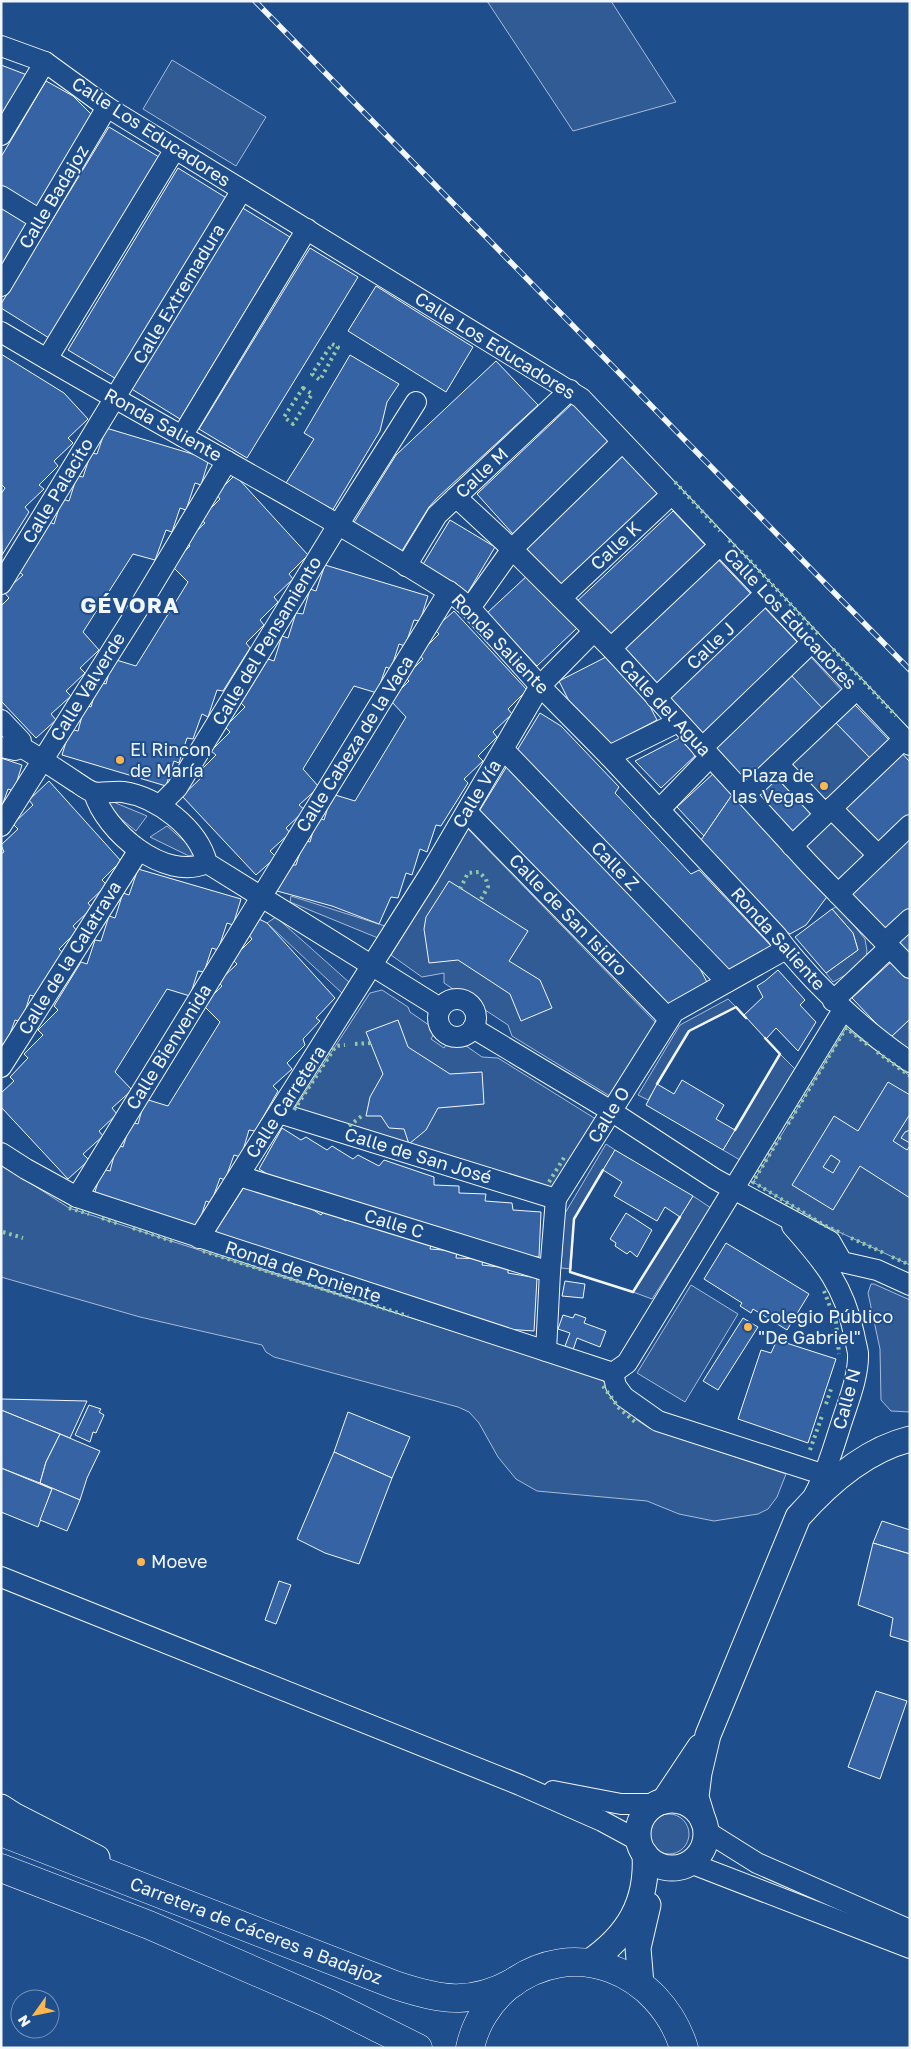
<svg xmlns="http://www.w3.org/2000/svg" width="911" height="2049" font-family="'Golos Text',sans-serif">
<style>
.built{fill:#305b95;stroke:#a8bbd7}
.building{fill:#3563a3;stroke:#f2f6ff;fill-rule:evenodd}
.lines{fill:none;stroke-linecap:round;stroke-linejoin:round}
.minor-casing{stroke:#f2f6ff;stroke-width:22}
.major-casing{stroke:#f2f6ff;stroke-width:27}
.highway-casing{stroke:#f2f6ff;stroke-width:29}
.minor{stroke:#1f4e8c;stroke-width:20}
.major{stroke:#1f4e8c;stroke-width:25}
.highway{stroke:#1f4e8c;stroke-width:28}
.rail-casing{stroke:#f2f6ff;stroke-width:5.5}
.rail{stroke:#1f4e8c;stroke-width:4;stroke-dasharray:11;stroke-linecap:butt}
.hedge{stroke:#97c8a6;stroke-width:4;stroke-dasharray:2.5 4;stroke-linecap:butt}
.wall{stroke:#f2f6ff;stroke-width:2.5}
.poi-dot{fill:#ffb74d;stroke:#1f4e8c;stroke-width:2}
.labels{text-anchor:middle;stroke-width:4;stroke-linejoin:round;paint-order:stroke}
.street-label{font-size:18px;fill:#f2f6ff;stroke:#1f4e8c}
.poi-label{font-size:18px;fill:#f2f6ff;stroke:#1f4e8c;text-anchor:start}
.district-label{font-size:22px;font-weight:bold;letter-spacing:1px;fill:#f2f6ff;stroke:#1f4e8c}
</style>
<rect width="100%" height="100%" fill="#1f4e8c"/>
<g class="built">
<path d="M487 1H611L676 102 573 131Z"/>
<path d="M172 60 266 117 236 166 143 109Z"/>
<path d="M808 654 855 705 836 723 873 761 878 845 839 882 795 834 779 777 824 711 789 673Z"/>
<path d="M106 799 147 816 136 831 109 809Z"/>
<path d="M167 826 192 848 195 854 189 856 150 837Z"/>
<path d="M468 829 657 1024 613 1098 512 1036 508 1025 444 983V973L422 977 391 955Z"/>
<path d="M291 896 385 926 378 938 290 902Z"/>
<path d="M838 906 865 939 867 951 866 957 849 973 833 982 826 973 858 950 853 933 832 909Z"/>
<path d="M276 917 350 983 343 994 267 923Z"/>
<path d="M382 990 408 1007 410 1012 436 1030 431 1039 444 1048 452 1036 482 1057 498 1058 599 1121 553 1195 293 1111 370 993Z"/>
<path d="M728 999 736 1007 689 1031 648 1100 638 1095 680 1025Z"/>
<path d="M910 1019V1050L890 1038Z"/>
<path d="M846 1028 910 1076V1265L824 1225 753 1182Z"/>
<path d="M780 1054 796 1070 740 1160 723 1150Z"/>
<path d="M606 1144 615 1150 574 1219 571 1269 561 1268 564 1215Z"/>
<path d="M1 1164 69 1208 320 1289 595 1376 608 1384 637 1420 649 1428 786 1474 777 1497 768 1509 758 1514 714 1521 679 1514 647 1501 537 1491 516 1479 498 1457 479 1423 469 1412 458 1407 274 1357 266 1352 262 1345 140 1317 1 1277Z"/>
<path d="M693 1196 711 1208 652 1299 633 1292Z"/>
<path d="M871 1284H874L910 1300V1412L891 1411 881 1400 880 1349 868 1293Z"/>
<path d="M691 1285 738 1314 685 1402 637 1373Z"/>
<circle cx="669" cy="1834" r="20"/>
</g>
<g class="building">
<path d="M1 65 27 75 1 118Z"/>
<path d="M46 81 73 96 94 117 38 211 1 189V157Z"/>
<path d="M109 127 159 157 49 338 1 308V304Z"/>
<path d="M178 168 228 199 118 380 68 350Z"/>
<path d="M241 207 290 237 180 419 130 388Z"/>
<path d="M1 208 29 225 1 271Z"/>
<path d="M310 248 358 277 247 458 199 429Z"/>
<path d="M376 286 473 347 446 392 348 331Z"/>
<path d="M1 354 64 393 88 419 68 438 73 443 54 461 58 466 39 485 44 489 25 507 29 512 2 555 1 494 5 488 1 484Z"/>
<path d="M350 355 399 384 387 402 380 431 332 511 286 483 314 439 304 433Z"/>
<path d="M496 361 538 405 437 498 429 507 400 554 353 524 396 455Z"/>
<path d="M573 403 610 443 513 534 477 494Z"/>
<path d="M106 428 209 459 201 485 195 483 186 510 180 508 172 532 166 530 155 560 133 554 83 632 99 650 80 668 85 673 66 691 71 696 51 714 56 720 36 738 1 701V606L9 598 4 592 23 575 18 571 49 522 54 524 62 499 69 501 77 476 83 477 91 453 97 454Z"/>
<path d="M622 455 658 493 560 586 524 548Z"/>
<path d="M235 475 308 555 289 574 293 579 274 597 278 602 260 620 264 625 246 643 250 648 223 691 217 690 208 717 202 714 193 739 187 738 179 763 174 761 166 786 62 755 70 729 78 731 85 705 91 707 98 682 106 684 113 659 136 666 188 582 171 565 190 546 186 541 205 523 200 519 220 499 216 494Z"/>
<path d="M673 511 710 550 612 641 575 603Z"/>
<path d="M450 520 495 547 467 594 422 566Z"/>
<path d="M714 555 752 595 655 687 618 648Z"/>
<path d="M325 565 428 596 420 621 414 620 405 646 399 644 391 669 386 667 377 693 354 686 303 769 319 787 299 805 305 810 286 828 290 833 270 851 276 857 256 875 182 796 201 778 197 774 216 755 211 751 230 732 225 727 245 707 241 703 268 659 274 661 282 636 288 638 296 613 303 614 310 589 316 591Z"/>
<path d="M528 575 577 628 537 666 487 613Z"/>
<path d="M764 607 801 646 705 739 667 699Z"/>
<path d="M454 611 527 690 508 709 512 714 493 732 497 737 478 756 483 761 464 779 468 783 441 826 436 825 427 852 420 849 412 875 406 873 398 898 391 897 379 924 332 906 277 891 280 871 290 865H296L304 840 310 842 317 817 324 820 332 794 355 801 406 717 390 700 409 681 405 677 423 659 419 654 439 634 434 629Z"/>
<path d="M608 656 645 697 657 720 609 745 571 705 559 681Z"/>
<path d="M789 673 825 711 747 783 711 745Z"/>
<path d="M855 705 892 743 873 761 836 723Z"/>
<path d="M540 713 561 726 619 787 615 793 691 874 699 870 774 949 725 976 513 757Z"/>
<path d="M681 737 697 754 661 788 635 761Z"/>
<path d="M899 750 910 762V815L878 845 840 805Z"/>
<path d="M1 758 22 765 14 791 8 789 1 809Z"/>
<path d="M507 766 697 963 709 986 667 1008 478 813Z"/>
<path d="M715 772 734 792 704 836 677 807Z"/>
<path d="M778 776 815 815 795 834 758 796Z"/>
<path d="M49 781 121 861 102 880 107 885 88 903 92 908 73 926 77 931 59 949 63 953 36 997 30 995 22 1022 15 1020 6 1045 1 1044V854L4 852 1 845 18 829 13 824 33 805 29 800Z"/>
<path d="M734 792 829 894 806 925 790 934 773 923 699 843Z"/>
<path d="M910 837V913L888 934 850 894Z"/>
<path d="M138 869 241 899 233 925 227 923 218 950 212 948 204 972 198 971 190 996 167 989 115 1072 132 1090 112 1108 117 1114 99 1131 103 1136 83 1154 89 1160 68 1179 1 1107V1093L14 1081 10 1077 28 1058 24 1054 43 1035 38 1030 58 1010 54 1006 81 962 87 964 95 940 101 941 109 916 115 918 123 893 129 895Z"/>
<path d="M449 881 528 931 509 961 540 980 552 1008 521 1021 510 994 458 960 429 963 424 929 426 917Z"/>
<path d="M832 909 853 933 858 950 826 973 795 937Z"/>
<path d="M259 919 267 923 335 998 316 1018 320 1021 303 1039 305 1045 287 1063 292 1069 273 1086 278 1091 255 1131 249 1130 241 1157 234 1155 225 1180 220 1178 211 1203 206 1201 198 1226 94 1195 102 1169 110 1171 117 1145 123 1147 131 1122 138 1124 145 1099 168 1106 220 1022 203 1005 222 986 218 982 237 964 232 959 252 939 248 934Z"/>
<path d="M910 924V957L893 940Z"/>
<path d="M892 961 910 980V1019L890 1038 852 998Z"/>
<path d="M778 970 805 1000 800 1005 816 1022 798 1051 776 1028 766 1039 744 1015 763 997 757 986 765 981Z"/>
<path d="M398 1020 408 1047 450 1074 482 1072 484 1104 438 1108 426 1130 409 1144 404 1129 389 1128 381 1116H366L370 1097 383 1074 366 1032Z"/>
<path d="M682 1080 724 1105 716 1119 735 1130 723 1150 646 1105 657 1084 674 1094Z"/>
<path d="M888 1082 910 1095V1114L893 1141 907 1150 910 1146V1198L860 1166 833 1210 792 1185 834 1116 858 1131ZM831 1155 840 1161 833 1173 823 1167Z"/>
<path d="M282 1128 301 1140 306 1137 327 1150 332 1146 353 1159 358 1155 379 1166 384 1160 434 1177V1185L459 1186V1193L486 1194 485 1201 512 1203 513 1210 541 1212 539 1257 511 1256 282 1183 259 1169Z"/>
<path d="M910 1130V1143L901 1138 905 1132Z"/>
<path d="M615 1150 693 1196 680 1217 665 1207 657 1221 614 1196 622 1182 603 1170Z"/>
<path d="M246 1184 268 1196 275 1192 295 1205 300 1201 321 1215 325 1210 346 1221 351 1216 431 1244 430 1249 457 1251 456 1258 483 1259 482 1265 508 1268V1273L537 1278 534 1331 505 1329 213 1235Z"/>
<path d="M626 1213 652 1230 637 1257 630 1251 627 1254 615 1246 616 1243 610 1239Z"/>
<path d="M726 1243 809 1294 787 1330 753 1309 751 1313 740 1306 742 1303 704 1279Z"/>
<path d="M565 1281 585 1284 583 1298 562 1296Z"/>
<path d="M575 1314 586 1318 584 1323 606 1331 600 1347 577 1338 573 1350 565 1346 570 1333 558 1329 563 1315 573 1318Z"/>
<path d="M743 1318 758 1327 718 1390 703 1381Z"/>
<path d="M777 1340 836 1359 808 1443 738 1419 761 1350 771 1353Z"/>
<path d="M1 1399 87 1401 70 1438 1 1410Z"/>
<path d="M89 1405 101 1409 99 1412 104 1415 96 1433 93 1432 90 1442 75 1435Z"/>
<path d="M1 1410 60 1434 46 1462 40 1483 1 1468Z"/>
<path d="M348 1412 410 1437 392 1478 334 1452Z"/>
<path d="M60 1434 100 1451 87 1478 80 1500 40 1483 46 1462Z"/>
<path d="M334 1452 392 1478 359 1564 325 1553 297 1539Z"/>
<path d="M1 1468 52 1489 38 1527 1 1512Z"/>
<path d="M40 1483 80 1500 67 1531 40 1520 52 1489Z"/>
<path d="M882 1521 910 1530V1554L873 1543Z"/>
<path d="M873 1543 910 1554V1642L890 1636 893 1618 858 1605Z"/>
<path d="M279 1581 291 1585 276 1624 265 1620Z"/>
<path d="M876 1691 907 1701 880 1779 848 1767Z"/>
</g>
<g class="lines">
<g class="minor-casing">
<g id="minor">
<path d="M1 46 45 62 107 107 581 398 910 745"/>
<path d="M1 135 45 62"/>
<path d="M1 196 40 220"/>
<path d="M1 286 107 107"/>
<path d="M1 332C151 422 306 501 454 595L470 608 540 686 609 756 777 936C788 952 801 966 814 980 844 1011 874 1038 910 1062"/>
<path d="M47 359 175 149"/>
<path d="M182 436 307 229"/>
<path d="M456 497 512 549 611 648 809 864 910 968"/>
<path d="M406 566 437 515 570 390"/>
<path d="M1 584 242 190"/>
<path d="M561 598 672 494"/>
<path d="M470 608 512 549 622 442"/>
<path d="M611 648 720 545"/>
<path d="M656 698 766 593"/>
<path d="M1 720 21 741V747"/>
<path d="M1 747 15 750 21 747"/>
<path d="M21 747C40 758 58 770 76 782 81 785 87 790 93 792 99 794 114 791 123 792 157 797 198 828 207 863L440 1008"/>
<path d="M702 748 812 642"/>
<path d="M504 750 727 982"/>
<path d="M609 756 678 722"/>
<path d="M778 764 825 814"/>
<path d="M94 793C105 831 164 882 207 863"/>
<path d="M745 795 857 689"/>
<path d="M160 805 177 788 338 525 416 402"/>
<path d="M831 808 878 855"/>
<path d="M659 810 710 757"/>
<path d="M467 812 669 1019"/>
<path d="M1 826 138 609 227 461"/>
<path d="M792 846 904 739"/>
<path d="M838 894 910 825"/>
<path d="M885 942 910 919"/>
<circle cx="457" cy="1018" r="19"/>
<path d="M833 1001 890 947"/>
<path d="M473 1028 611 1111 715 1179 830 1241 842 1262 877 1270 910 1285"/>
<path d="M1 1067 139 850"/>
<path d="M279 1113 556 1199"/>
<path d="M1 1153 26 1169 77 1197 613 1373"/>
<path d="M239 1176 550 1272"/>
<path d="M77 1197 449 591"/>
<path d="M792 1226C824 1262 844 1286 854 1334 855 1340 857 1347 858 1353 859 1376 848 1402 841 1424 833 1449 826 1473 814 1495"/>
<path d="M199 1238 429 875 540 686 593 632"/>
<path d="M546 1351 550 1272 556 1199 674 1012 786 949"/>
<path d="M613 1373 627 1363 843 1010"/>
<path d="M613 1373 616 1386 624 1397 658 1421 825 1475"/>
<path d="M1 1577 520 1785 602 1821 639 1841"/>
<path d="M553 1791 621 1804H656"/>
<path d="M706 1831 757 1863 910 1930"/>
<path d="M690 1863 910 1948"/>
</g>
</g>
<g class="major-casing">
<g id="major">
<circle cx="672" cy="1834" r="34"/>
<path d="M664 1801 700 1747"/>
<path d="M1 1807 15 1816 97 1858"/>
<path d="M703 1820 696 1797 699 1773 708 1735 798 1517C828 1483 865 1450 910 1439"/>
<path d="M588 1963C628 1936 648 1903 645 1854"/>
<path d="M641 1984 638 1948 648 1905"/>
</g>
</g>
<g class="highway-casing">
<g id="highway">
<path d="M1 1832 395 1985C440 2000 470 2006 514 1982"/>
<path d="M1 1868 149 1925 328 2003 418 2048"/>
<path d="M470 2048C475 2024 489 2002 507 1987 573 1934 660 1971 684 2048"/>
</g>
</g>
<use href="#minor" class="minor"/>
<use href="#major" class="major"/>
<use href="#highway" class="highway"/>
<g class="rail-casing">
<path id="rail" d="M255 1 910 670"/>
</g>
<use href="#rail" class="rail"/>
<g class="hedge">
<path d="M332 344 338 347 320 380 312 374Z"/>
<path d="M303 388 312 394 293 424 284 417Z"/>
<path d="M675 482 720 531"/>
<path d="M729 540 736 547"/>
<path d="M741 551 819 635"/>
<path d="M833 649 896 716"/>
<path d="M460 889 468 873 479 872 486 879 488 887 480 901"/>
<path d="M355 1044 371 1043"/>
<path d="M877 1052 910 1076"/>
<path d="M294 1110 336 1046 345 1045"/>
<path d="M788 1124 846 1028 868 1045"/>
<path d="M349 1126 363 1115"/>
<path d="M780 1137 753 1182 824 1225 843 1234"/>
<path d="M549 1182 565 1156"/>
<path d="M69 1208 89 1214"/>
<path d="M102 1218 119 1224"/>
<path d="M133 1228 175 1242"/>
<path d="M3 1232 23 1238"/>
<path d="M851 1238 884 1253"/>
<path d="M203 1251 408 1316"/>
<path d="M892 1257 910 1265"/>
<path d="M824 1291 836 1322 839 1354"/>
<path d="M603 1386 619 1408 636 1423"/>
<path d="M826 1404 832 1386"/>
<path d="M810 1450 823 1413"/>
</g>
<g class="wall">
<path d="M657 1084 689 1031 736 1007 746 1018"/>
<path d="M735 1130 780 1054 765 1038"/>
<path d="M603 1170 574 1219 570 1272 633 1292 680 1217"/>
</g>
</g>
<g class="poi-dot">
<circle cx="120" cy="760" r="5"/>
<circle cx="824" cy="786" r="5"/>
<circle cx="748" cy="1327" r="5"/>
<circle cx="141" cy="1562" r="5"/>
</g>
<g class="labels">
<g class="street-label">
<text transform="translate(151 132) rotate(33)" y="6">Calle Los Educadores</text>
<text transform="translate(54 197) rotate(-59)" y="6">Calle Badajoz</text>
<text transform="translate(179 294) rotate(-59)" y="6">Calle Extremadura</text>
<text transform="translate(495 346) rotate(32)" y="6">Calle Los Educadores</text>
<text transform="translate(163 425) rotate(29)" y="6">Ronda Saliente</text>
<text transform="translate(482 473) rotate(-43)" y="6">Calle M</text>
<text transform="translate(58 491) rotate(-59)" y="6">Calle Palacito</text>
<text transform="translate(616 546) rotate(-43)" y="6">Calle K</text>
<text transform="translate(790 619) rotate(47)" y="6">Calle Los Educadores</text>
<text transform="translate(267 641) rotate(-59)" y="6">Calle del Pensamiento</text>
<text transform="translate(500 644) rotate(46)" y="6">Ronda Saliente</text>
<text transform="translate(711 646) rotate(-44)" y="6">Calle J</text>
<text transform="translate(88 687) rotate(-58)" y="6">Calle Valverde</text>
<text transform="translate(665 708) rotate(47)" y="6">Calle del Agua</text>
<text transform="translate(355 744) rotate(-58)" y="6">Calle Cabeza de la Vaca</text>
<text transform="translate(477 794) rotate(-59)" y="6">Calle Vía</text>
<text transform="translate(615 866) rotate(46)" y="6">Calle Z</text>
<text transform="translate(568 915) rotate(46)" y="6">Calle de San Isidro</text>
<text transform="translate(778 939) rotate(48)" y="6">Ronda Saliente</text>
<text transform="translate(70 958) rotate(-58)" y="6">Calle de la Calatrava</text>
<text transform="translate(169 1047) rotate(-58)" y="6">Calle Bienvenida</text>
<text transform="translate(286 1102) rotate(-57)" y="6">Calle Carretera</text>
<text transform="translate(609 1115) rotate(-58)" y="6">Calle O</text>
<text transform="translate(418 1156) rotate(17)" y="6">Calle de San José</text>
<text transform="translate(394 1224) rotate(17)" y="6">Calle C</text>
<text transform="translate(303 1272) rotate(18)" y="6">Ronda de Poniente</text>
<text transform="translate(847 1399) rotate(-75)" y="6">Calle N</text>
<text transform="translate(256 1931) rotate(21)" y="6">Carretera de Cáceres a Badajoz</text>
</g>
<g class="poi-label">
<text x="130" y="756">El Rincon<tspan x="130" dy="21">de María</tspan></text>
<text x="814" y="782" text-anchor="end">Plaza de<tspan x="814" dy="21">las Vegas</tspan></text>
<text x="758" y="1323">Colegio Público<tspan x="758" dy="21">"De Gabriel"</tspan></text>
<text x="151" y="1568">Moeve</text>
</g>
<g class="district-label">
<text x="130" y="613">GÉVORA</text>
</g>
</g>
<rect width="911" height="2049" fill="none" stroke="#f2f6ff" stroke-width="5"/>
<g transform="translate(35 2014) rotate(237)"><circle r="24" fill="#1f4e8c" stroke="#7391ba"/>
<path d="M0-4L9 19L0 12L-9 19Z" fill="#ffb74d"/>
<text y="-8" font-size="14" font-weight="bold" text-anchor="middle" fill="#f2f6ff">N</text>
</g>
</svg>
